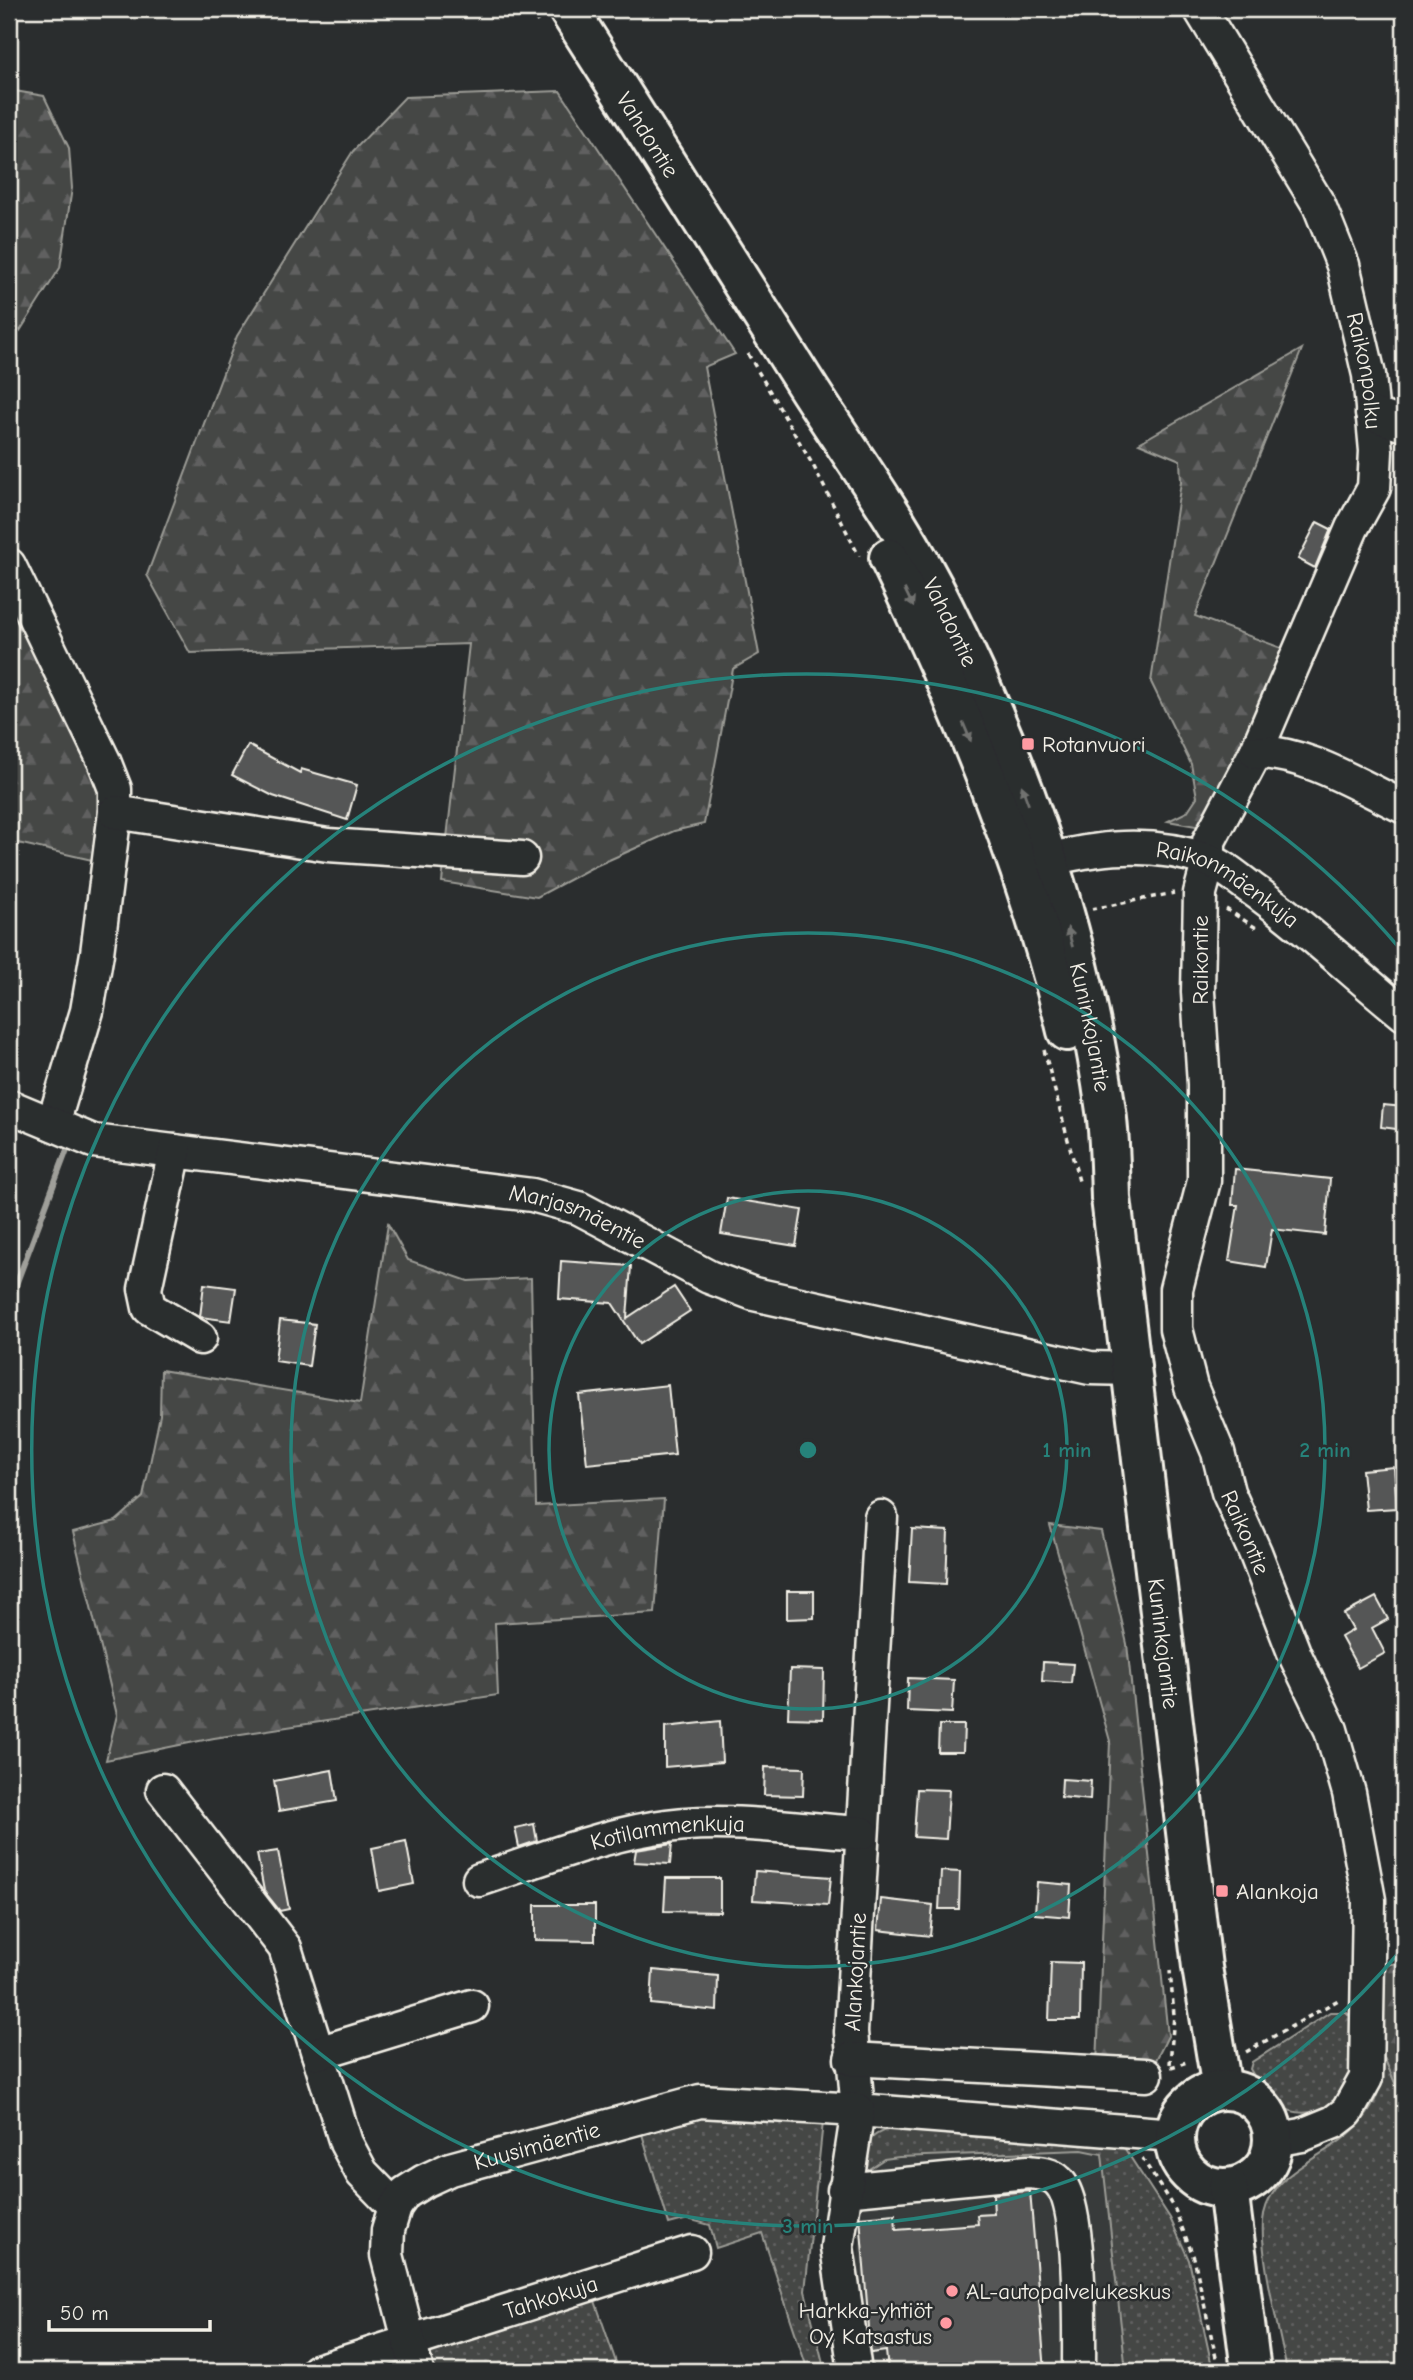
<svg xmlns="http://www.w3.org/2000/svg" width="1413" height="2380" font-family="'Comic Neue',sans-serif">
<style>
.built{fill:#373a3a}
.grass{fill:url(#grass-dots);stroke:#9c9c96;stroke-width:2}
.forest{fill:url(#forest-firs);stroke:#9c9c96;stroke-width:2}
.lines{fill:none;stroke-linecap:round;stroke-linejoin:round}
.stream{stroke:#9f9f9a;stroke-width:6}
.building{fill:#555756;stroke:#f4f1e8;stroke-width:2}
.minor-casing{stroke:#f4f1e8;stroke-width:37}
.major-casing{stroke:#f4f1e8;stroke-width:44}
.path{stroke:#f4f1e8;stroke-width:3.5;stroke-dasharray:5 5;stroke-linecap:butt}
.minor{stroke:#2a2d2e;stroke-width:32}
.major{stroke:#2a2d2e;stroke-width:38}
.oneway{fill:#71726f}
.ring{fill:none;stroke:#26827a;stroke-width:3.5}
.poi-dot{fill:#ff9aa2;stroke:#2a2d2e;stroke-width:2.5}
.labels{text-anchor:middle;stroke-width:5;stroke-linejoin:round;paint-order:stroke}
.street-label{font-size:23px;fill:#f4f1e8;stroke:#2a2d2e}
.poi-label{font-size:23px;fill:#f4f1e8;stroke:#2a2d2e;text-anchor:start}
.centre{fill:#26827a;stroke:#2a2d2e;stroke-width:3.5}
.ring-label{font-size:21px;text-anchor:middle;font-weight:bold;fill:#26827a;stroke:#2a2d2e;stroke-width:5;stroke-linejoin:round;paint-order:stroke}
</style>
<defs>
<pattern id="grass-dots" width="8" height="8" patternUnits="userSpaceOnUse" patternTransform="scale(1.75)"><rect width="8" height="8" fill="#444645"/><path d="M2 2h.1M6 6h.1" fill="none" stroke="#606160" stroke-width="1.8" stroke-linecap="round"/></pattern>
<pattern id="forest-firs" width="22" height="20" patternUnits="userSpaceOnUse" patternTransform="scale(1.75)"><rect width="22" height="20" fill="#444645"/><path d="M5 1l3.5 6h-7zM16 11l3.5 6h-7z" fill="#606160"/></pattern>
</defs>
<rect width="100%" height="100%" fill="#2a2d2e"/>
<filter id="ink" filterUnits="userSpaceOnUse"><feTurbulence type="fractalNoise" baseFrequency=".0143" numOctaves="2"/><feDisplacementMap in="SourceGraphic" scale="14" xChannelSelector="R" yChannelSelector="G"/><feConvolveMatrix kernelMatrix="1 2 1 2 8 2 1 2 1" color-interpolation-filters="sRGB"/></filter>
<g filter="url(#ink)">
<path class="built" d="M1003 2141 1128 2152 1188 2249 1202 2371H873L856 2289 865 2157Z"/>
<g class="grass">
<path d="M1330 2012H1346L1352 2018C1353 2038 1356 2063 1348 2083 1338 2109 1305 2121 1280 2106 1266 2098 1258 2083 1250 2069L1252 2062Z"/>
<path d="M1384 2058 1404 2101V2371H1287C1280 2334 1257 2247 1264 2214 1279 2147 1381 2159 1384 2058Z"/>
<path d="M700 2108 823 2122 805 2291 825 2371H808L762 2233 716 2248 710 2225 688 2219 669 2224 642 2134Z"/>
<path d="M897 2127 1123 2146 1170 2218 1189 2260 1213 2371H1126L1102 2154 1082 2150 899 2157 884 2159 863 2173C861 2146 869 2132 897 2127Z"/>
<path d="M593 2295 619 2371H429L424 2354Z"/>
</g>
<g class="forest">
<path d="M9 90 44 96 69 148 72 188 60 268 20 331 9 320Z"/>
<path d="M560 91 735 354 704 367 759 654 733 669 704 824 674 831 591 868 537 897 442 882 469 644 190 653 147 575 237 336 353 151 405 97Z"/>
<path d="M1302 349 1195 616 1284 649 1214 814 1201 827 1168 821 1187 812 1197 797 1191 764 1151 682 1181 482 1180 460 1139 443Z"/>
<path d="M9 597 101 783 92 860 9 841Z"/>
<path d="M388 1224 408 1260 468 1281 531 1278 536 1506 664 1499 655 1613 495 1623 498 1695 214 1738 106 1760 117 1715 73 1532 116 1521 143 1497 160 1415 161 1370 360 1403Z"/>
<path d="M1050 1525 1101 1531 1127 1644 1168 2036 1156 2060 1097 2065 1110 1741Z"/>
<path d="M1404 1962V2104L1365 2013 1366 1968Z"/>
</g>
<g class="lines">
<path class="stream" d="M9 1303 68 1147"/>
</g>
<g class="building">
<path d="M1317 522 1331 529 1315 568 1298 559Z"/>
<path d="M248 745 300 773 301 769 357 785 347 820 273 796 232 775Z"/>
<path d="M1383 1105 1404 1107V1130L1381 1127Z"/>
<path d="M1235 1169 1330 1179 1325 1235 1272 1229 1266 1267 1229 1261 1238 1205H1232Z"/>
<path d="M727 1198 802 1210 796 1246 721 1234Z"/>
<path d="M561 1261 631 1266 627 1318 674 1287 690 1311 639 1344 612 1303 559 1299Z"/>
<path d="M204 1284 236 1288 231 1321 200 1317Z"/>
<path d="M280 1320 315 1324 309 1366 275 1361Z"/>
<path d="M668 1385 675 1455 587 1464 579 1395Z"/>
<path d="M1394 1467 1397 1508 1366 1510 1362 1470Z"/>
<path d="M912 1529 948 1531 946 1584 909 1582Z"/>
<path d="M787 1591H814V1618L787 1619Z"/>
<path d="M1376 1597 1388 1619 1372 1628 1385 1653 1358 1668 1341 1637 1353 1630 1344 1614Z"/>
<path d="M1043 1662 1073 1664 1071 1683 1042 1681Z"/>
<path d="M790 1669 824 1670 823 1719 788 1718Z"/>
<path d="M908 1678 954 1680 952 1713 907 1711Z"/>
<path d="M720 1721 722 1762 665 1767V1727Z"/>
<path d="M939 1725H964L963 1752H938Z"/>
<path d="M765 1767 804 1768 803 1796 764 1795Z"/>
<path d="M332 1770 337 1801 279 1811 274 1781Z"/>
<path d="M1062 1779 1091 1781 1090 1800 1061 1797Z"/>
<path d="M917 1789 949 1790 946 1839 914 1837Z"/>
<path d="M534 1824 537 1841 519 1847 515 1828Z"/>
<path d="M406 1841 414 1884 379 1891 372 1848Z"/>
<path d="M672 1844 670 1864 634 1862 636 1850Z"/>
<path d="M278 1851 289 1909 280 1911 264 1891 257 1854Z"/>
<path d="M755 1871 831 1877 828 1905 753 1900Z"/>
<path d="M941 1871 960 1872 959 1909H939Z"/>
<path d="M666 1878H720V1912L664 1911Z"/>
<path d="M1037 1882 1071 1885 1069 1917 1035 1914Z"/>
<path d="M881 1899 933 1905 930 1936 878 1930Z"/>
<path d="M535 1905H595V1941L535 1940Z"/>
<path d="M1051 1962 1081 1963 1080 2020H1049Z"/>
<path d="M653 1970 718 1976 717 2011 651 2004Z"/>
<path d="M1030 2191 1045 2371H888L886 2351 871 2353 860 2217 895 2214 896 2230 978 2224 977 2215 994 2214 993 2194Z"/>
</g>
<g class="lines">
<g class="minor-casing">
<g id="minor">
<path id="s1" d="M1200 9 1319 205 1343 265 1369 375 1376 451 1374 488 1352 528 1256 752 1209 841V860L1200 893 1198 992 1204 1084V1181L1176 1289V1329L1191 1387 1218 1452 1228 1492 1255 1552 1295 1655 1331 1730 1349 1793 1369 1900 1366 2078 1347 2112 1334 2122 1302 2135 1273 2140"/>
<path d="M1372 414 1404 425"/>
<path d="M9 565 104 761 115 789V812L97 953 87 1011 53 1124"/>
<path d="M1256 752C1307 752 1359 786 1404 807"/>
<path d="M115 812 328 845 522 858"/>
<path id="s2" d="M1024 866C1085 849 1144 838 1207 860 1223 865 1238 879 1252 889 1306 927 1353 973 1404 1014"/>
<path id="s3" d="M9 1106 93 1141 532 1195 579 1208 709 1277 754 1294 1090 1368 1134 1369"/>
<path d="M175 1151 145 1289 149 1308 200 1338"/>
<path d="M881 1517 851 2032 858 2110 1174 2135"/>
<path d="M163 1790 285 1948 346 2143 362 2173 395 2207"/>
<path id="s4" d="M479 1880C536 1861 594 1838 653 1828 721 1816 794 1829 862 1833"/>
<path d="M318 2053 472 2006"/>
<path d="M851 2059 1146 2075"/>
<path d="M844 2190 1028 2172C1038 2173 1050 2173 1058 2181 1082 2203 1079 2335 1079 2371"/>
<path id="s5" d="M317 2371 692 2252"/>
<path id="s6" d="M417 2371 387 2255 388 2230 395 2207 405 2193 424 2181 450 2169 700 2101 858 2110 837 2247 855 2371"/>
</g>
</g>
<g class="major-casing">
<g id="major">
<path id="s7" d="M568 9C649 136 730 264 810 391 856 462 906 530 943 606 1022 764 1082 936 1106 1111 1110 1139 1110 1169 1111 1198L1202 1967 1222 2089"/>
<path d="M889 558C962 709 1028 867 1067 1031"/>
<circle cx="1224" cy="2139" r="49"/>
<path d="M1228 2188 1251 2371"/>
</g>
</g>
<g class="path">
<path d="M530 9 540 25"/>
<path d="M748 354 814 467 859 556"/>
<path d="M1092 909 1174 893"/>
<path d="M1226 909 1258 929"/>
<path d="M1044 1050 1079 1181"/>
<path d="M1246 2052 1340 1999"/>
<path d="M1170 2064 1174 2015 1170 1971"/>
<path d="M1171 2067 1187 2062"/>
<path d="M1142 2158 1175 2210 1194 2258 1219 2371"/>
</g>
<use href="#minor" class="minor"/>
<use href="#major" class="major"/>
</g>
<defs><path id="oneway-solid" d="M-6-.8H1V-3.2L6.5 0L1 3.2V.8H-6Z" transform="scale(1.75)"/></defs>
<g class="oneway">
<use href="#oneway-solid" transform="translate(909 598) rotate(64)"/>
<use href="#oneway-solid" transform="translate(967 732) rotate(67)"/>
<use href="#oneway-solid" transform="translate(1025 795) rotate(-110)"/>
<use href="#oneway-solid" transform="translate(1070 937) rotate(-104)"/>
</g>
</g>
<g class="ring">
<circle cx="808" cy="1450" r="259"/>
<circle cx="808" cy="1450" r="517"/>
<path d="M1402 1949A776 776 0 1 1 1402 951"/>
</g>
<g class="poi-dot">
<rect x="1021" y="737" width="14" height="14" rx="3.5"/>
<rect x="1215" y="1884" width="14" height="14" rx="3.5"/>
<circle cx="952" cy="2291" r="7"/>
<circle cx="946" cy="2323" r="7"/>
</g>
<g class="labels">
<g class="street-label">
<text dy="8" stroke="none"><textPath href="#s7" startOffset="149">Vahdontie</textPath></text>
<text dy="8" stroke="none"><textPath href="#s1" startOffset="402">Raikonpolku</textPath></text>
<text dy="8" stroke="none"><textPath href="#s7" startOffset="723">Vahdontie</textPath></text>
<text dy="8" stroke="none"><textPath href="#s2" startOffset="215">Raikonmäenkuja</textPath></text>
<text transform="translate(1200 960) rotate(-90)" y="8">Raikontie</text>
<text dy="8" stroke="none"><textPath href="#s7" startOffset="1153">Kuninkojantie</textPath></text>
<text dy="8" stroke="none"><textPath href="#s3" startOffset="583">Marjasmäentie</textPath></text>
<text dy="8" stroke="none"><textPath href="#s1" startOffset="1619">Raikontie</textPath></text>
<text dy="8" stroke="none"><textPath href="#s7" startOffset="1774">Kuninkojantie</textPath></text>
<text dy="8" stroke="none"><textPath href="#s4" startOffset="196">Kotilammenkuja</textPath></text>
<text transform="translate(855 1972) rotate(-87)" y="8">Alankojantie</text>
<text dy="8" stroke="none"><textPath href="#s6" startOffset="327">Kuusimäentie</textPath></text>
<text dy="8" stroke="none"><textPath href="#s5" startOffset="245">Tahkokuja</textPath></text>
</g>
<g class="poi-label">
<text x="1042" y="752">Rotanvuori</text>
<text x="1236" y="1899">Alankoja</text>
<text x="966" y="2299">AL-autopalvelukeskus</text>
<text x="932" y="2318" text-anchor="end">Harkka-yhtiöt<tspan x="932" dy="26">Oy Katsastus</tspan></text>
</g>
</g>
<circle cx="808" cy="1450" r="10" class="centre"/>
<g class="ring-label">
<text x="1067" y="1457">1 min</text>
<text x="1325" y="1457">2 min</text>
<text x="808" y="2233">3 min</text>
</g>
<rect width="1413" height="2380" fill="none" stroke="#2a2d2e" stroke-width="35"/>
<rect x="18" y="18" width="1378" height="2345" fill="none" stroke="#f4f1e8" stroke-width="2.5" filter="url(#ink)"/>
<path d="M49 2320v10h161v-10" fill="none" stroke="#f4f1e8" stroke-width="3.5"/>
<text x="60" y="2320" font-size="21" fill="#f4f1e8" stroke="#2a2d2e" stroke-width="5" paint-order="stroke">50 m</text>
</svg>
